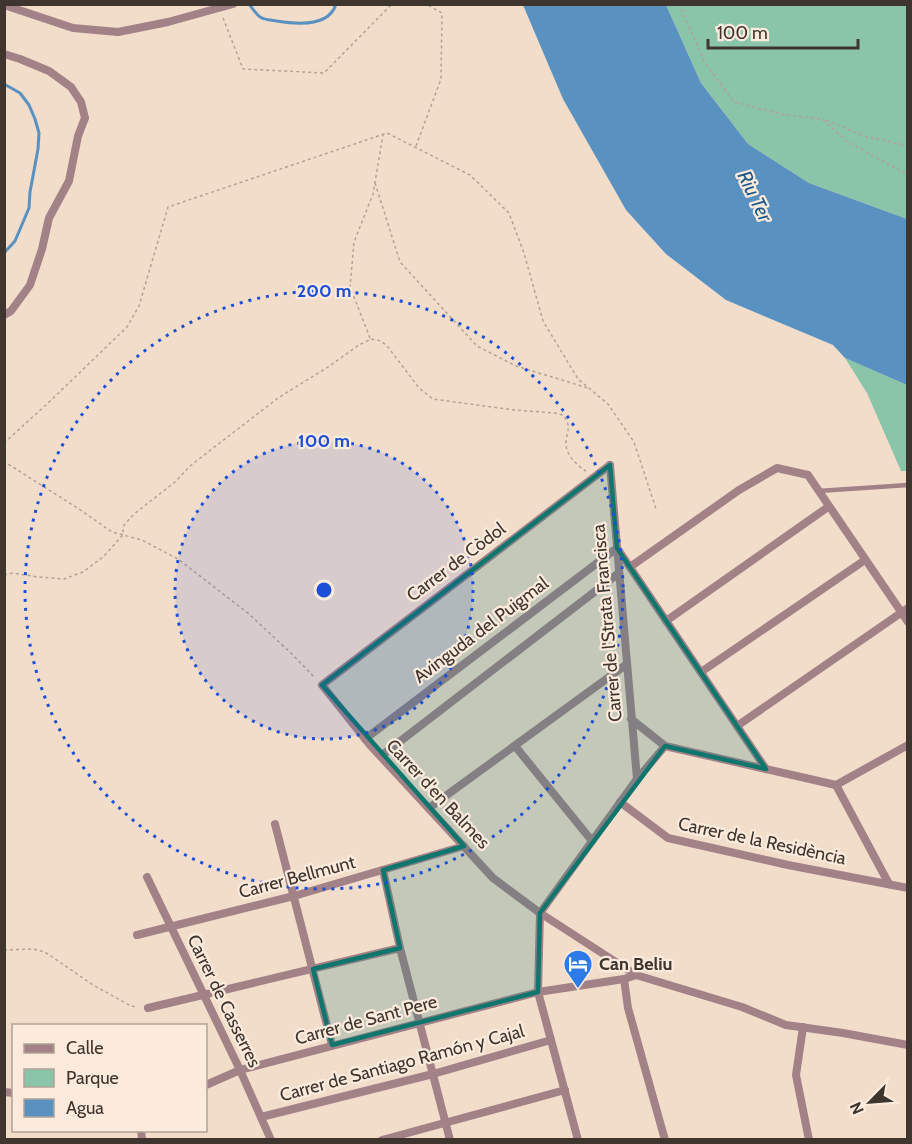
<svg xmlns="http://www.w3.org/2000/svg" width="912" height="1144" font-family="Cabin,sans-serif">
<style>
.green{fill:#8ac5aa}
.water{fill:#5991c1}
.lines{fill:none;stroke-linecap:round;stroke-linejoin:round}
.stream{stroke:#5991c1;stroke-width:3}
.path{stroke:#b2a294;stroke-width:1.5;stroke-dasharray:3 3;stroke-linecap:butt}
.lane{stroke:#a28187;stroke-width:4.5}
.street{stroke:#a28187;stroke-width:8}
.marked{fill:#0f766e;fill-opacity:0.2;stroke:#0f766e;stroke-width:4.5;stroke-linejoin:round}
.ring{fill:none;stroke:#1d4ed8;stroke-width:3;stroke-dasharray:3 6}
.labels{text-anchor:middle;stroke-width:4.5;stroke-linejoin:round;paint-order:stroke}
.street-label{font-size:18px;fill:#3d352e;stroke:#fcebdd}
.poi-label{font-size:18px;font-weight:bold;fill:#3d352e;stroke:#fcebdd;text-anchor:start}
.water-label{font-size:20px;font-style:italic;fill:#1c5988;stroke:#fcebdd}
.centre{fill:#1d4ed8;stroke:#fcebdd;stroke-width:3}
.ring-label{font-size:18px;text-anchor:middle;font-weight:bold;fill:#1d4ed8;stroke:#fcebdd;stroke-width:4.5;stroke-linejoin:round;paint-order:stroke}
</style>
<rect width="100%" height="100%" fill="#f2ddcb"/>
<g class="green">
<path d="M666 5H907V219L809 183 748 144 701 83Z"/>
<path d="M845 358 907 385V471H901L867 393Z"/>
</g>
<path class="water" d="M523 5H666L701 83 748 144 809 183 907 219V385L845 358 833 345 726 300 666 254 626 210 563 99Z"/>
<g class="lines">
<g class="stream">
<path d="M249 4C253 9 257 16 262 18 266 20 272 20 277 21 295 24 329 28 336 4"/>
<path d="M4 84 20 93 29 105 35 119 39 133 38 149 30 192 29 208 15 241 4 253"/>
</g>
<g class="path">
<path d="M679 4 705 63 734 102 780 114 822 119 848 142 908 175"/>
<path d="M223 18 243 69 324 73 392 4"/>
<path d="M826 120 864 136 908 146"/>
<path d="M416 146 441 79 442 13 426 4"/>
<path d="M375 183 400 262 477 346 516 366 588 388"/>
<path d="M370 338 350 287 354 242 373 194 383 135"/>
<path d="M4 443 47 404 127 327 139 306 168 207 387 133 470 175 509 213 524 253 543 321 578 379 608 404 634 442 656 509"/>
<path d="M4 460 8 464 79 509 112 532 142 540 178 559 249 614 293 655 315 678"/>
<path d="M4 575 13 573 38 577 64 579 83 572 103 557 122 536 124 525 134 514 175 482 190 466 278 398 328 367 359 345 371 339 381 341 388 347 419 388 433 399 514 410 555 413 563 415C572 427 567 429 566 442 565 455 577 465 587 472"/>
<path d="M4 950 33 949 45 952 93 985 131 1006 138 1007"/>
</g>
<path class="lane" d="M818 491 908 485"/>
<g class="street">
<path d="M4 5 73 28 118 32 168 22 233 4"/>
<path d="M4 54 20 59 49 71 71 87 81 102 85 118 78 136 69 181 49 218 42 249 30 285 11 311 4 315"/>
<path d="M610 465 322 685 370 745 493 878 540 913 636 975 742 1007 786 1025 843 1033 908 1045"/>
<path d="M610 465 637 779"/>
<path d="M630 567 739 490 777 468 808 475 908 622"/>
<path d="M666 621 828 507"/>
<path d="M701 672 865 560"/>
<path d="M631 719 665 746"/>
<path d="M737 726 908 608"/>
<path d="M365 739 617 548 766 769"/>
<path d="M515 746 592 841"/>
<path d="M381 756 619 573"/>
<path d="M836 785 889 884"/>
<path d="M620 802 668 838 788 865 908 888"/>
<path d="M429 808 627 664"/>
<path d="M275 824 332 1045"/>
<path d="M383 870 400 948 450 1140"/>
<path d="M147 877 240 1070 271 1140"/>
<path d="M540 913 637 779 665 746 836 785 908 745"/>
<path d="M540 913 538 992 578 1140"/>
<path d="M137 935 294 896 464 846"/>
<path d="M624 979 628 1008 665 1140"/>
<path d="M148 1008 400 948"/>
<path d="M803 1027 796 1075 809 1140"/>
<path d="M206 1085 240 1070 538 992 624 979 636 975"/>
<path d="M4 1092 14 1093"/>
<path d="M261 1117 433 1074 551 1040"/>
<path d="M141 1130 142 1140"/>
<path d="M382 1140 565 1090"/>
</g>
</g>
<path class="marked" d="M610 465 617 548 766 769 665 746 540 913 538 992 332 1045 313 969 400 948 383 870 464 846 322 685Z"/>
<circle cx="324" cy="590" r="149" fill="#1d4ed8" fill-opacity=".12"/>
<g class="ring">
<circle cx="324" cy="590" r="149"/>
<circle cx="324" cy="590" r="299"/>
</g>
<defs>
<g id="hotel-pin" transform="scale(1.5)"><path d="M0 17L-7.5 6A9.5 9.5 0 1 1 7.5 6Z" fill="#2e7ae6" stroke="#fcebdd"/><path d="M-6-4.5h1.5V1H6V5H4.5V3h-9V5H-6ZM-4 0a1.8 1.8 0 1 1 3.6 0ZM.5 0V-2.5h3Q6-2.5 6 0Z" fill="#fff"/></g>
</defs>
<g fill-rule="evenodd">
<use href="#hotel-pin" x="578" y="964"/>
</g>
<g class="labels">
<g class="street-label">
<text transform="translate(456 562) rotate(-37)" y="6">Carrer de Còdol</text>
<text transform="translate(607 623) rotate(-95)" y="6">Carrer de l'Strata Francisca</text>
<text transform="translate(481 630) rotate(-37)" y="6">Avinguda del Puigmal</text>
<text transform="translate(438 794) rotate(47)" y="6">Carrer d'en Balmes</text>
<text transform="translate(762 841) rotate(12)" y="6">Carrer de la Residència</text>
<text transform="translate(297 877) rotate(-15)" y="6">Carrer Bellmunt</text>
<text transform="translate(224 1001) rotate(64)" y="6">Carrer de Casserres</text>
<text transform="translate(366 1020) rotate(-15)" y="6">Carrer de Sant Pere</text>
<text transform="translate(402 1063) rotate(-15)" y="6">Carrer de Santiago Ramón y Cajal</text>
</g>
<g class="poi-label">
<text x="599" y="970">Can Beliu</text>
</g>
<g class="water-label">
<text transform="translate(755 196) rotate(64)" y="7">Riu Ter</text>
</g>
</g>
<circle cx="324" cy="590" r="9" class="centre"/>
<g class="ring-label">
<text x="324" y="297">200 m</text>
<text x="324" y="447">100 m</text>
</g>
<rect width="912" height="1144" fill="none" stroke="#3d352e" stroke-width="12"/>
<rect x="12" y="1024" width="195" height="108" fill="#fcebdd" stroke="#b0a297" stroke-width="1.5"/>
<rect x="24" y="1044" width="30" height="9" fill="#a28187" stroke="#b0a297" stroke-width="1.5"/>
<text x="66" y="1054" font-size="18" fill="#3d352e">Calle</text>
<rect x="24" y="1069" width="30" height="18" fill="#8ac5aa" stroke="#b0a297" stroke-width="1.5"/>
<text x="66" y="1084" font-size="18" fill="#3d352e">Parque</text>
<rect x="24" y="1099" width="30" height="18" fill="#5991c1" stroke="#b0a297" stroke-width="1.5"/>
<text x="66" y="1114" font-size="18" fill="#3d352e">Agua</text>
<g transform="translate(870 1102) rotate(245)" stroke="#fcebdd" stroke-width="4.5" paint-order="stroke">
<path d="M0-4.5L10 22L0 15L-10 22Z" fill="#3d352e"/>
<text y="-9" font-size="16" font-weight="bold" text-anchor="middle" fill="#3d352e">N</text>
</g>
<path d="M708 39v9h150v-9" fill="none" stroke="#3d352e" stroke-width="3"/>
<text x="717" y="39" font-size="18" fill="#3d352e" stroke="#fcebdd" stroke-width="4.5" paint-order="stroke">100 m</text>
</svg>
